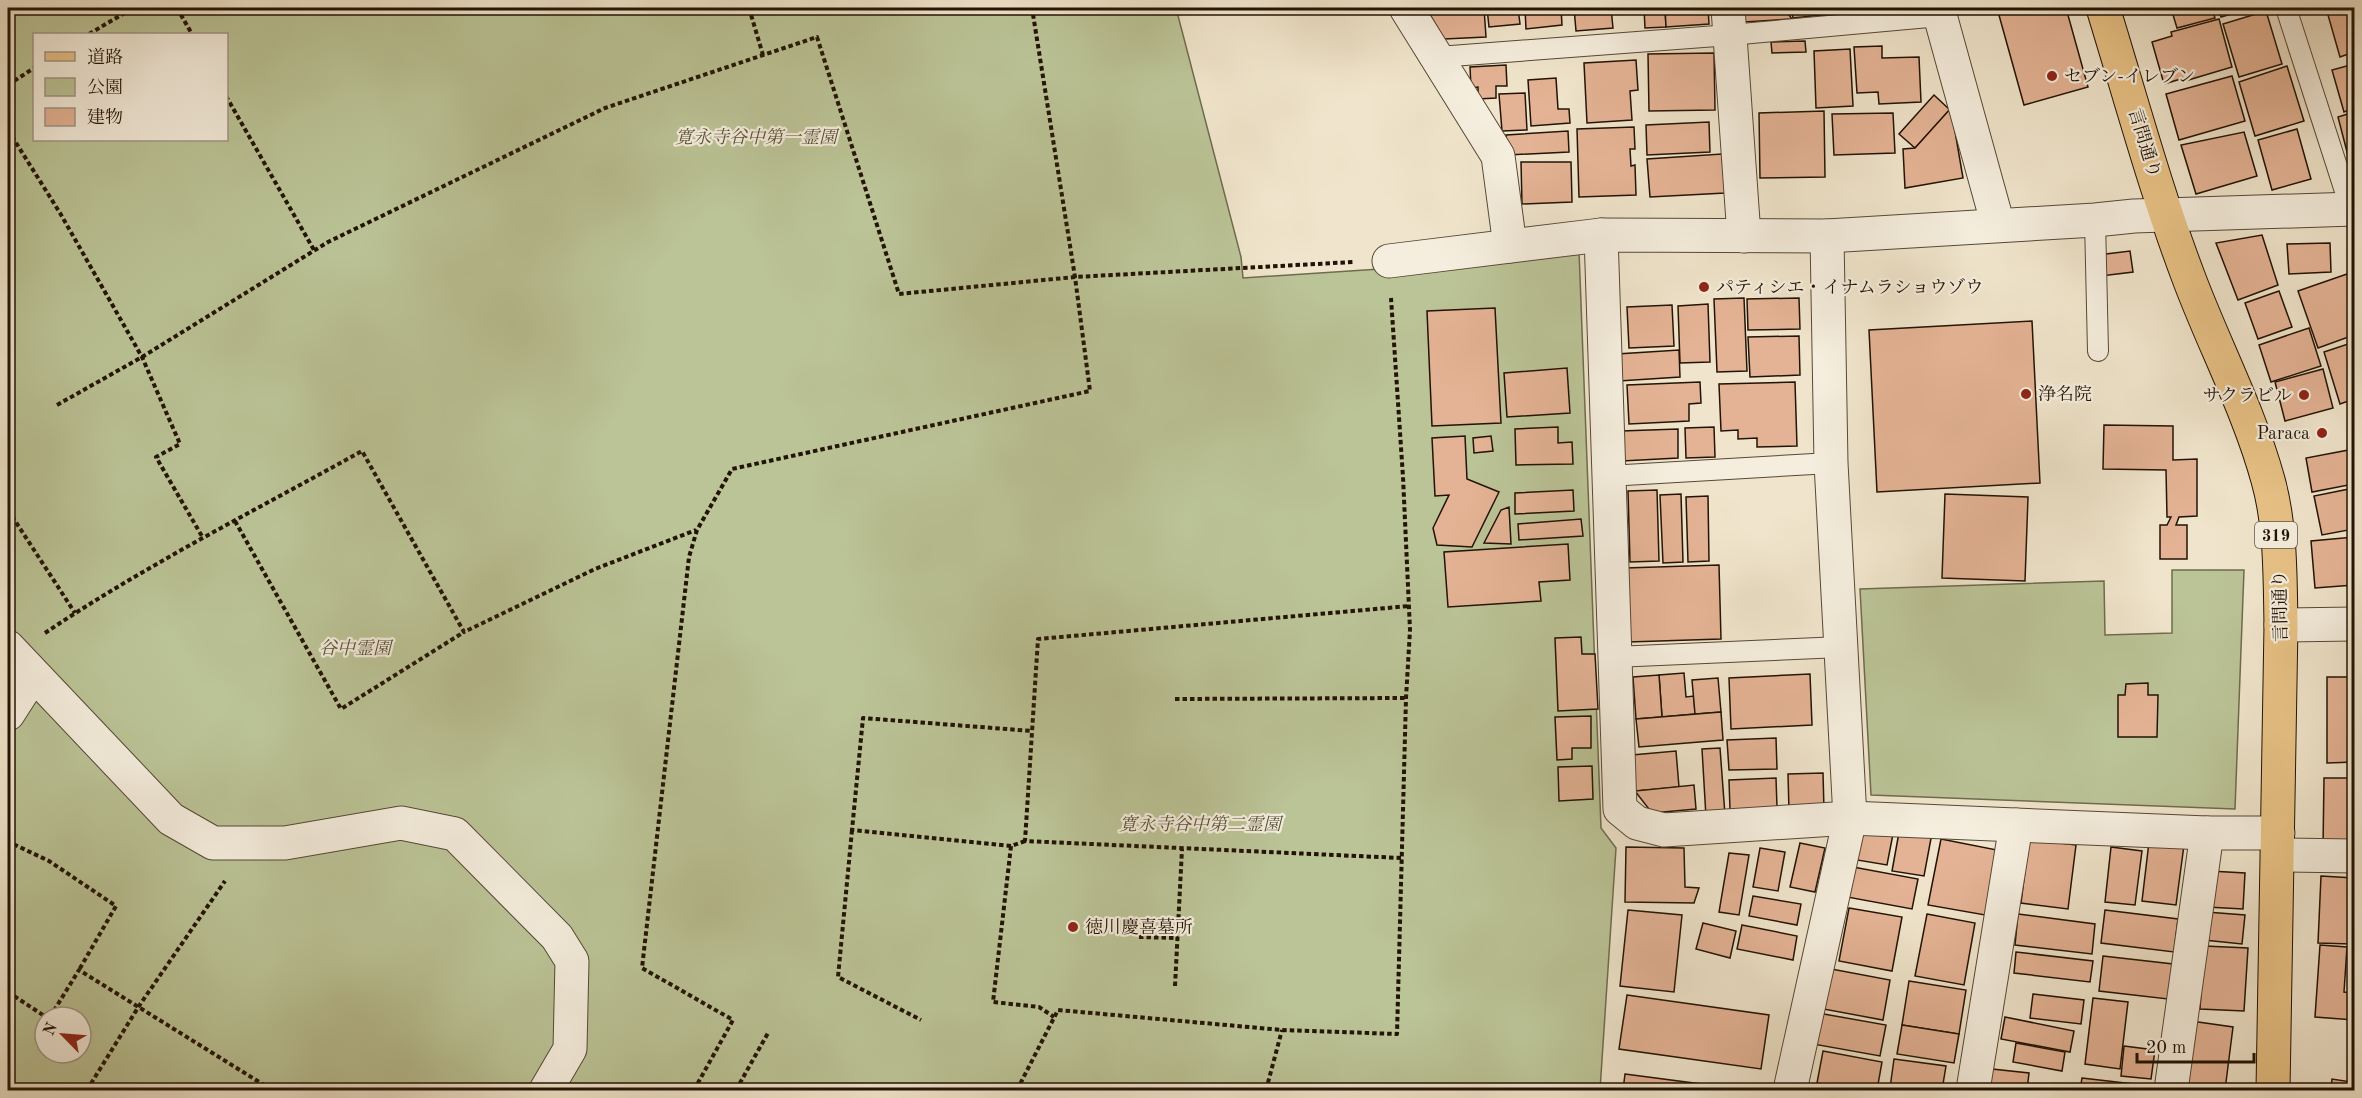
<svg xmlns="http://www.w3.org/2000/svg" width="2362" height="1098" font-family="'Old Standard TT','Noto Serif JP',serif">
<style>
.green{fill:#bbc497;stroke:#6e6c4e;stroke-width:1.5;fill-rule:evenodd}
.building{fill:#e4b395;stroke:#221304;stroke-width:1.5}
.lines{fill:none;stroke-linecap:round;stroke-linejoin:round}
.service-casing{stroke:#564836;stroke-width:22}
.minor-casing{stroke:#564836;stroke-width:35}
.tertiary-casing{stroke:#564836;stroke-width:35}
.primary-casing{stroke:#221304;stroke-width:35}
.path{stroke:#221304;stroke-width:4;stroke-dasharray:4.5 3;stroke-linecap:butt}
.service{stroke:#f5eede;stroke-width:20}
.minor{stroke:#f5eede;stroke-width:33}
.tertiary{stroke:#f5eede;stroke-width:33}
.primary{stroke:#e8c286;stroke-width:33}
.poi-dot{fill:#8f2418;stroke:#f5eede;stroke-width:2}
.labels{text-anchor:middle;stroke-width:4.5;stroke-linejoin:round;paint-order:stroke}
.shield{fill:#f5eede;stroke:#615545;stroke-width:1.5}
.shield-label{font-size:16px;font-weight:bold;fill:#221304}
.poi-label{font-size:18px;fill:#221304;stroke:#f5eede;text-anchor:start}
.park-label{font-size:18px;font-style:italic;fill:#585137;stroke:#f5eede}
.street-label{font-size:18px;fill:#221304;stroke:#f5eede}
</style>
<rect width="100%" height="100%" fill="#f0e5cc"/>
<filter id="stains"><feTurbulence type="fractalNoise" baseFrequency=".00333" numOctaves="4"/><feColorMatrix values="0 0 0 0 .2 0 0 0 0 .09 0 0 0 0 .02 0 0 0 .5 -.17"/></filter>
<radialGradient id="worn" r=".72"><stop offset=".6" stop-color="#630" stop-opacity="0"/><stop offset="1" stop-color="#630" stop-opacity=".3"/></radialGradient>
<g class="green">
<path d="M8 8H1176L1241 257 1243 278 1380 269 1579 251 1601 828 1616 848 1600 1090H8ZM34 34H226V140H34ZM45 1017H81V1053H45Z"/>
<path d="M2172 570H2244L2235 809 1871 795 1860 589 2104 581 2105 635 2172 633Z"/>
</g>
<g class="building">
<path d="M1426 8H1484L1486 37 1444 39Z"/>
<path d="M1487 8H1518L1520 24 1489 27Z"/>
<path d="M1525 8H1561L1562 25 1526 29Z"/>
<path d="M1574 8H1611L1613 28 1576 31Z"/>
<path d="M1644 8H1665L1666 27 1645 28Z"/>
<path d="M1665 8H1708L1709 24 1666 27Z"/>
<path d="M1743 8H1784L1792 19 1744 22Z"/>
<path d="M1791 8H1830L1831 14 1793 18Z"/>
<path d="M1997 8H2066L2088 87 2024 105Z"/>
<path d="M2171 8H2212L2215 18 2177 28Z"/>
<path d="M2218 8H2252L2221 17Z"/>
<path d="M2326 8H2354V52L2340 57Z"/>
<path d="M2266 11 2282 64 2239 77 2223 24Z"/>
<path d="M2219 19 2232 67 2185 81 2184 78 2164 84 2152 42 2172 36 2171 32Z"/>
<path d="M1805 41 1806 52 1772 53 1771 42Z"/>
<path d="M1882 46V58L1919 57 1921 102 1879 104 1878 92 1857 93 1854 47Z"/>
<path d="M1850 49 1853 106 1816 108 1814 51Z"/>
<path d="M1714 53 1715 110 1649 111 1648 54Z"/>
<path d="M1636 60 1638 90 1630 91 1632 120 1587 123 1584 63Z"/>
<path d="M2354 64V108L2344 112 2332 70Z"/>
<path d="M1506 65 1507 86H1496V98L1478 99V87L1471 88 1470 67Z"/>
<path d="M2287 66 2304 121 2255 136 2239 82Z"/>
<path d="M2232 76 2245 121 2179 140 2166 94Z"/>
<path d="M1556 78 1558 109H1569L1570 123 1531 126 1528 80Z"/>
<path d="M1525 93 1527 130 1502 131 1499 94Z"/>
<path d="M1934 95 1950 110 1915 148 1899 134Z"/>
<path d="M1951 108 1963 178 1905 188 1903 149 1915 148Z"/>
<path d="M1824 111 1825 177 1760 178 1759 113Z"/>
<path d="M2354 112V179L2338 117Z"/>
<path d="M1893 113 1895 153 1834 155 1832 114Z"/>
<path d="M1709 122 1710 152 1647 155 1646 125Z"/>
<path d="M1634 127 1635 149H1630L1631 166 1635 165 1636 195 1579 197 1577 129Z"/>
<path d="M2297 129 2311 179 2272 190 2258 140Z"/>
<path d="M1568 131 1569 152 1508 155 1506 135Z"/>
<path d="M2244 132 2257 176 2196 194 2181 145Z"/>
<path d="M1722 154 1725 193 1650 197 1647 159Z"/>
<path d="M1521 162H1571L1572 202 1522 204Z"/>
<path d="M2262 235 2278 285 2238 300 2216 243Z"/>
<path d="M2330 243 2331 272 2289 274 2287 244Z"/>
<path d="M2130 251 2133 272 2101 276 2098 255Z"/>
<path d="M2347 274 2354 297V335L2318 348 2298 291Z"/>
<path d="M2279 291 2292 327 2258 339 2245 303Z"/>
<path d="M1744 298 1747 371 1717 372 1714 299Z"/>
<path d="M1799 298 1800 329 1748 330 1747 299Z"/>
<path d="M1708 304 1710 362 1680 363 1678 306Z"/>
<path d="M1672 305 1674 346 1629 348 1627 307Z"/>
<path d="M1495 308 1501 423 1432 426 1427 311Z"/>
<path d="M2032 321 2040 483 1877 492 1869 330Z"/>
<path d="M2309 328 2321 366 2271 382 2259 345Z"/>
<path d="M1799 336 1800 375 1750 377 1748 337Z"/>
<path d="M2354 342V399L2340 404 2324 352Z"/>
<path d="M1679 350 1680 377 1619 381 1617 354Z"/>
<path d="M1567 368 1570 413 1507 417 1504 373Z"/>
<path d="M2323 369 2333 408 2285 421 2275 382Z"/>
<path d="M1700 382 1701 403 1689 404V421L1629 424 1627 385Z"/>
<path d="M1795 382 1797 446 1757 447V438L1738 439V430L1721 431 1719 384Z"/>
<path d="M2104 425 2173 426V460L2197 459V516L2179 517 2176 525H2187V559H2160V525H2167L2171 517H2167L2166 470 2103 469Z"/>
<path d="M1558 427V443L1572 442 1573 464 1516 465 1515 429Z"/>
<path d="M1714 427 1715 457 1686 458 1685 428Z"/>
<path d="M1678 429V458L1622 461 1621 431Z"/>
<path d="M1465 436 1467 479 1499 492 1472 547 1437 545 1433 528 1449 495 1435 496 1432 438Z"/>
<path d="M1491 436 1493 451 1474 453 1473 438Z"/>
<path d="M2354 449V484L2312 492 2306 458Z"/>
<path d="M2354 488V529L2322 535 2314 496Z"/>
<path d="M1573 490 1574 511 1515 514V493Z"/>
<path d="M1657 490 1659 561 1630 562 1628 491Z"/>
<path d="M1681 494 1683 562 1663 563 1660 495Z"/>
<path d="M1945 494 2028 497 2025 581 1942 578Z"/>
<path d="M1708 496 1709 561 1688 562 1686 497Z"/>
<path d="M1509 507 1511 544 1484 543 1501 510Z"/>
<path d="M1581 519 1583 536 1519 540 1518 524Z"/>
<path d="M2354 537V585L2315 588 2311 541Z"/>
<path d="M1568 544 1570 580 1539 582 1541 601 1448 607 1444 552Z"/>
<path d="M1719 565 1721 639 1628 642 1625 568Z"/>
<path d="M1581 637 1582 654H1595L1598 709 1558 711 1555 638Z"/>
<path d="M1684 673 1686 697 1694 696 1695 714 1662 717 1659 675Z"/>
<path d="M1810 674 1812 725 1731 729 1729 678Z"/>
<path d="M1659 675 1662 717 1636 719 1633 677Z"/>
<path d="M2327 677H2354V762L2327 763Z"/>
<path d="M1718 678 1721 712 1695 714 1692 680Z"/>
<path d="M2148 683V695H2158L2157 737H2118V695H2125L2126 684Z"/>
<path d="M1721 712 1723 740 1639 747 1636 719Z"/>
<path d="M1591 716V748H1572V759L1557 760 1555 717Z"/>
<path d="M1776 738 1777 769 1729 770 1727 740Z"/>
<path d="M1720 748 1725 815 1706 817 1702 749Z"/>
<path d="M1676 751 1679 787 1635 791 1632 755Z"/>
<path d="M1592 766 1593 799 1559 801 1558 767Z"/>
<path d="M1823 773 1824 810 1789 811 1788 774Z"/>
<path d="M1776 778 1777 807 1730 810 1729 780Z"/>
<path d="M2324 778H2354V848H2323Z"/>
<path d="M1694 785 1696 809 1652 813 1635 791Z"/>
<path d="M1900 827 1932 833 1924 876 1892 871Z"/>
<path d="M1863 829 1893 834 1887 865 1857 860Z"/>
<path d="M1941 839 1997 850 1985 915 1928 905Z"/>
<path d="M2029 839 2076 845 2068 909 2021 903Z"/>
<path d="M2149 842 2184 845 2176 905 2142 901Z"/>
<path d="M1800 843 1825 848 1815 892 1790 887Z"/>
<path d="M1626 847 1684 848 1685 887 1699 888 1694 903 1625 902Z"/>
<path d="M2111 847 2142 851 2135 905 2105 902Z"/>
<path d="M1760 848 1785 852 1778 891 1753 887Z"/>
<path d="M1729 853 1749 855 1739 915 1719 912Z"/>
<path d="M1853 867 1918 879 1912 909 1847 897Z"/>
<path d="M2210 871 2245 873 2243 909 2207 907Z"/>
<path d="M2321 876 2354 878 2351 944 2318 943Z"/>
<path d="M1753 896 1801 904 1797 925 1749 916Z"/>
<path d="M1849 908 1902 917 1892 971 1839 961Z"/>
<path d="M1628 910 1682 915 1674 992 1620 986Z"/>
<path d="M2105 910 2178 919 2174 952 2101 943Z"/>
<path d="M2206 912 2245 915 2242 944 2204 940Z"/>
<path d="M1927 914 1975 923 1964 985 1915 976Z"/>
<path d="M2018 914 2095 924 2092 954 2015 945Z"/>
<path d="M1703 923 1736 931 1730 958 1696 949Z"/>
<path d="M1742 925 1797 936 1793 960 1737 949Z"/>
<path d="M2320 945 2347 947 2344 992 2354 993V1020L2315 1017Z"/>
<path d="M2204 946 2248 948 2244 1011 2200 1009Z"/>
<path d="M2016 952 2093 961 2090 982 2014 973Z"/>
<path d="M2103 956 2173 964 2168 999 2099 991Z"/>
<path d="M1826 968 1890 980 1883 1020 1818 1008Z"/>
<path d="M1909 981 1966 990 1959 1034 1902 1025Z"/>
<path d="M2033 994 2084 1000 2081 1024 2030 1018Z"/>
<path d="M1627 995 1769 1015 1761 1069 1619 1049Z"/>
<path d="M2093 998 2128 1002 2120 1069 2085 1064Z"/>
<path d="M1818 1013 1886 1025 1880 1056 1813 1044Z"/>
<path d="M2005 1017 2074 1031 2070 1052 2001 1039Z"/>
<path d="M2191 1021 2233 1027 2225 1090 2183 1084Z"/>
<path d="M1902 1025 1959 1034 1954 1063 1897 1054Z"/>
<path d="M2353 1035 2354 1090H2331L2332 1079 2351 1082Z"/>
<path d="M2016 1043 2065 1052 2062 1071 2013 1062Z"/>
<path d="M2124 1046 2155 1050 2151 1079 2121 1076Z"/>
<path d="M1823 1051 1882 1062 1877 1090H1856L1817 1083Z"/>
<path d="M1894 1059 1946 1066 1942 1090 1890 1088Z"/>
<path d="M1992 1069 2029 1073 2027 1090H1989Z"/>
<path d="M1625 1074 1701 1084 1700 1090H1623Z"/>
<path d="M2082 1078 2142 1085V1090H2080Z"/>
</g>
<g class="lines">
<g class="service-casing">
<g id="service">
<path d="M2286 8 2353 216"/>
<path d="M1438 57 1730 35 1940 16"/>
<path d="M2095 220 2098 351"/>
<path d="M1608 476 1831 463"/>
<path d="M1614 657 1841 647"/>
</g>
</g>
<g class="minor-casing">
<g id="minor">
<path d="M1406 8 1498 156 1510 246"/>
<path d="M1728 8 1744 236"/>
<path d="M1938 8 1998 225"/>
<path d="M1601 235 1620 809 1637 823 1664 830 1850 818 2207 833"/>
<path d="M1389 261 1601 235 1827 236 2095 220 2134 216 2354 209"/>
<path d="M8 647 171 819 213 843H285L401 823 455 834 557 937 572 961 570 1049 546 1090"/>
<path d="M8 714 33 675"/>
<path d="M2278 855 2354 856"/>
<path d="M1790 1090 1850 818 1831 463 1827 236"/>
<path d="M1973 1090 2016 825"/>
<path d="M2171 1090 2207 833H2278"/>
</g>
</g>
<g class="tertiary-casing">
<path id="tertiary" d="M2281 625 2354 624"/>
</g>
<g class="primary-casing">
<path id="primary" d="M2103 8C2131 99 2156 192 2190 281 2215 347 2249 411 2268 480 2281 526 2280 577 2281 625L2273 1090"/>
</g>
<g class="path">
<path d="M177 8 192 34"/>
<path d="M749 8 763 55"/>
<path d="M89 34 133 8"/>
<path d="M8 85 34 68"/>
<path d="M226 96 314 250"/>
<path d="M8 130 60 213 142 357 180 444 156 457 203 538"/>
<path d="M57 405 142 357 328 242 605 108 817 37 899 294 1075 277 1353 262"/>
<path d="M8 510 75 613"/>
<path d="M235 521 341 709 464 632"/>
<path d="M45 633C146 565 256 510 362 451L464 632 595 569 696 530"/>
<path d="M1175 699 1406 698"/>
<path d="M852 830 838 977 921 1020"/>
<path d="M1025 841 1011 846 993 1002 1039 1007 1054 1017"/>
<path d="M8 844 9 842 49 861 116 906 79 970"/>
<path d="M1011 846 852 830 863 718 1032 731"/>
<path d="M1401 858 1025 841 1038 639 1409 606"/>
<path d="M1139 937 1178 938"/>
<path d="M1175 986 1182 849"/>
<path d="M8 992 46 1017"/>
<path d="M50 1017 79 970 272 1090"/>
<path d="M87 1090 139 1006 225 881"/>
<path d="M694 1090 733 1020 642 968 689 557 697 530 732 469 1090 391 1075 277 1032 8"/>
<path d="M736 1090 768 1033"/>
<path d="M1017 1090 1058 1010 1282 1030 1397 1034 1406 698 1410 630 1403 477 1391 298"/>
<path d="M1266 1090 1282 1030"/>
</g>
<use href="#service" class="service"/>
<use href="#minor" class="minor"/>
<use href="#tertiary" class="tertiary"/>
<use href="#primary" class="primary"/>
</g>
<g class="poi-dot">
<circle cx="2052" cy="76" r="6"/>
<circle cx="1704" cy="287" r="6"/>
<circle cx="2026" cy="394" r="6"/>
<circle cx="2304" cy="395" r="6"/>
<circle cx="2322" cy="433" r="6"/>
<circle cx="1073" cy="927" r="6"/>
</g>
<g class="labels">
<rect class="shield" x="2255" y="522" width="42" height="26" rx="4.5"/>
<g class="shield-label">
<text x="2276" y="541">319</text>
</g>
<g class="poi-label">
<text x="2064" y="82">セブン-イレブン</text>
<text x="1716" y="293">パティシエ・イナムラショウゾウ</text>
<text x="2038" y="400">浄名院</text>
<text x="2292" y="401" text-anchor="end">サクラビル</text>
<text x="2310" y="439" text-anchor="end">Paraca</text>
<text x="1085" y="933">徳川慶喜墓所</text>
</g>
<g class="park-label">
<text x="756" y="143">寛永寺谷中第一霊園</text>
<text x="355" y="654">谷中霊園</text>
<text x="1200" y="830">寛永寺谷中第二霊園</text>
</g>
<g class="street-label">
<text transform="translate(2145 143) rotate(73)" y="6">言問通り</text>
<text transform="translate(2280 606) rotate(-91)" y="6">言問通り</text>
</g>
</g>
<rect width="2362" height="1098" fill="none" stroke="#f0e5cc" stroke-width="30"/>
<rect x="9" y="9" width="2344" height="1080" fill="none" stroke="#221304" stroke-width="3"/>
<rect x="15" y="15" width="2332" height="1068" fill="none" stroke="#221304" stroke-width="1.5"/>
<rect x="33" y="33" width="195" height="108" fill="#f5eede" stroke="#a19687" stroke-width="1.5"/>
<rect x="45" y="52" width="30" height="9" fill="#e8c286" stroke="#a19687" stroke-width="1.5"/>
<text x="87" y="63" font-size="18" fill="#221304">道路</text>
<rect x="45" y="78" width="30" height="18" fill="#bbc497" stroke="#a19687" stroke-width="1.5"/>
<text x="87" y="93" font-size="18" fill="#221304">公園</text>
<rect x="45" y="108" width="30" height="18" fill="#e4b395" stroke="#a19687" stroke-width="1.5"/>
<text x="87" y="123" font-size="18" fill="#221304">建物</text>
<g transform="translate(63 1035) rotate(295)"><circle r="28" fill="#f5eede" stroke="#a19687" stroke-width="1.5"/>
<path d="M0-4.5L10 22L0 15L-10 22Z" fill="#8f2418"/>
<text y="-9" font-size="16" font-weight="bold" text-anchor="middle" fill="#221304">N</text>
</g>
<path d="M2137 1053v9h117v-9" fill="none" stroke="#221304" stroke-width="3"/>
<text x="2146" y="1053" font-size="18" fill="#221304" stroke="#f5eede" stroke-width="4.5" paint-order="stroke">20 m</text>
<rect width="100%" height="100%" filter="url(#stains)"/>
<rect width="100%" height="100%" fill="url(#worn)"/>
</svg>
